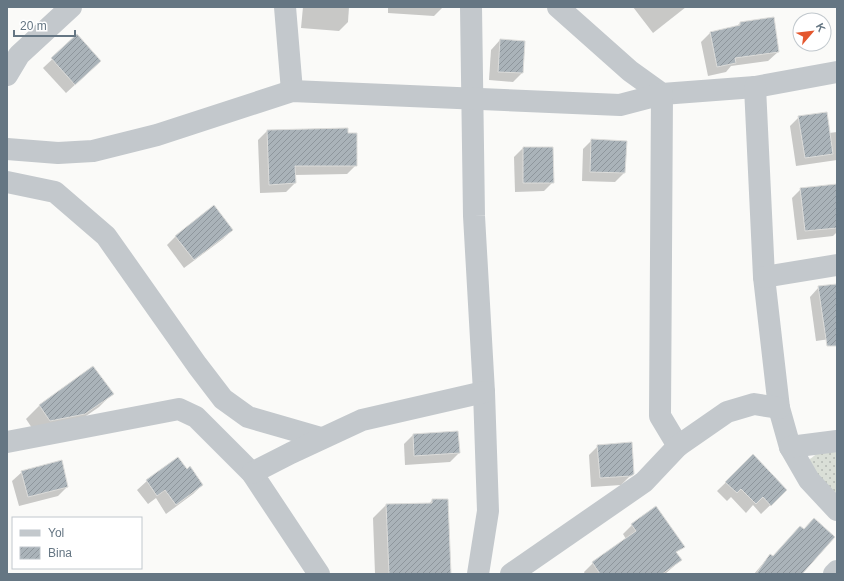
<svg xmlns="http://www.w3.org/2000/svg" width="844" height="581" font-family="Helvetica,sans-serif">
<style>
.park{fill:url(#park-dots)}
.shadow{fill:#0003}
.building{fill:url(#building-hatch);stroke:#dcdcda}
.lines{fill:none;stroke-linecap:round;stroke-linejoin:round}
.minor{stroke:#c3c8cc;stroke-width:22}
</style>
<defs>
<pattern id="park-dots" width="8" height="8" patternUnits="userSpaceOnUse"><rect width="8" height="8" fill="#dadfd7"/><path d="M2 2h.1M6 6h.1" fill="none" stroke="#b4b9b4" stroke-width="1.8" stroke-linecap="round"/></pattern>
<pattern id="building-hatch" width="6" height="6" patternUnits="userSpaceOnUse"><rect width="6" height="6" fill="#aab3b9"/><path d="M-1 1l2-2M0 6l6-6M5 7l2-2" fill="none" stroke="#8e969c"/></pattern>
</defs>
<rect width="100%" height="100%" fill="#fafaf8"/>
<path class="park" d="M837 448V499L810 472 809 460 820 451Z"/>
<g class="shadow">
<path d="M303 7H349L348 22 339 31 301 28Z"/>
<path d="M388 7H443L434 16 388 13Z"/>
<path d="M633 7H686L653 33Z"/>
<path d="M740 23 778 52 768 61 731 66 726 72 708 76 701 42 710 33 736 27Z"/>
<path d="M77 36 91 70 66 93 43 68Z"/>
<path d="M500 40 522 73 513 82 489 80 491 50Z"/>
<path d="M799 117 829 133 837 132V160L796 166 790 126Z"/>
<path d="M267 131 356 165 347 174 295 175V183L286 192 260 193 258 140Z"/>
<path d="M592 140 624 173 615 182 582 181 583 149Z"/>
<path d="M523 148 553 182 544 191 515 192 514 157Z"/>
<path d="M837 187V232L833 236 797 240 792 198 801 189Z"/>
<path d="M232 230 223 239 184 268 167 245 176 236Z"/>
<path d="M837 285V338L816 341 810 297 819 287Z"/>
<path d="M93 367 112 394 99 407 70 427 36 434 26 419 39 406Z"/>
<path d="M457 432 459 453 450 462 405 465 404 444 413 435Z"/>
<path d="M598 446 633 473 621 485 591 487 589 455Z"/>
<path d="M753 456 786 490 761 514 753 505 746 513 731 497 727 501 717 491Z"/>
<path d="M187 470 202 485 193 494 166 514 156 498 148 504 137 490 147 481Z"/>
<path d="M22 472 67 487 58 496 19 506 12 481Z"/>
<path d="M432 500 450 574H375L373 518 386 505 429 504Z"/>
<path d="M632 525 675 552 681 560 665 574H585L584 572 593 563 626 539 623 534Z"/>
<path d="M803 530 800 574H754L770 555 773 557Z"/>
</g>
<g class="building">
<path d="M774 17 779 52 735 58 736 63 717 67 710 32 740 25V22Z"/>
<path d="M77 34 101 61 75 85 51 58Z"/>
<path d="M500 39 525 41 523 73 498 72Z"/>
<path d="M827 112 833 154 805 158 798 116Z"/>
<path d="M348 128V133H357V166H295L296 183 269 185 267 130Z"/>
<path d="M591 139 627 141 625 173 590 172Z"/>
<path d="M523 147H553L554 183H523Z"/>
<path d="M837 184V228L805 231 800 188Z"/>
<path d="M214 205 233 230 194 260 175 236Z"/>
<path d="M837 284V346H827L818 286Z"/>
<path d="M93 366 114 394 85 414 50 421 39 405Z"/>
<path d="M458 431 460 453 414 456 413 434Z"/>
<path d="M632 442 634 474 631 476 600 478 597 445Z"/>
<path d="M753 454 787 490 771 506 763 497 756 504 741 489 737 493 725 482Z"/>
<path d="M178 457 187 469 190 466 203 485 176 505 165 490 157 496 146 480Z"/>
<path d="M62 460 68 487 28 497 21 471Z"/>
<path d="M432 499H448L451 574H389L386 504 432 503Z"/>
<path d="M656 506 685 547 676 552 682 560 662 574H600L592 562 636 531 631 524Z"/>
<path d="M814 518 835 537 802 574H756L770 554 773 556 800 526 804 529Z"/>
</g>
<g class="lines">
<g class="minor">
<path d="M285 7 292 91"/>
<path d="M471 7 474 216 484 392 488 511 478 574"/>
<path d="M558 7 630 71 662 94 755 87 837 72"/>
<path d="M7 75 19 55 71 7"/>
<path d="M755 87 764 277 779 408 790 447 809 480 837 510"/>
<path d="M7 149 58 153 93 151 157 135 292 91 620 105 662 94 660 416 678 446"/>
<path d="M7 182 55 192 106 236 197 365 223 399 248 417 321 438"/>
<path d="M764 277 837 265"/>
<path d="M7 442 179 409 196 417 252 473 319 574"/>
<path d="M790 447 837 441"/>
<path d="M252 473 291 453 362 420 484 392"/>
<path d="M511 574 644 482 678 446 727 412 754 404 779 408"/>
<path d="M834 574 837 571"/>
</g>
</g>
<rect width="844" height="581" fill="none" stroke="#657683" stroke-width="16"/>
<rect x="12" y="517" width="130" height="52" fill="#ffffff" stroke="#c1c8cd"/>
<rect x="20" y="530" width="20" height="6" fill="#c3c8cc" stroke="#c1c8cd"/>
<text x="48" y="537" font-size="12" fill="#657683">Yol</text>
<rect x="20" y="547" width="20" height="12" fill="url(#building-hatch)" stroke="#c1c8cd"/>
<text x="48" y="557" font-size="12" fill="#657683">Bina</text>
<g transform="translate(812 32) rotate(62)"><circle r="19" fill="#ffffff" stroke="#c1c8cd"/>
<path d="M0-3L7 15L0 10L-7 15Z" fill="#e4572e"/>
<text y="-6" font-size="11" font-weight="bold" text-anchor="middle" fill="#657683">K</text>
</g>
<path d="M14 30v6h61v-6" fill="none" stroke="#657683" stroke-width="2"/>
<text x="20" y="30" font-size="12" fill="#657683" stroke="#ffffff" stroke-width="3" paint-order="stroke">20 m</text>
</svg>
